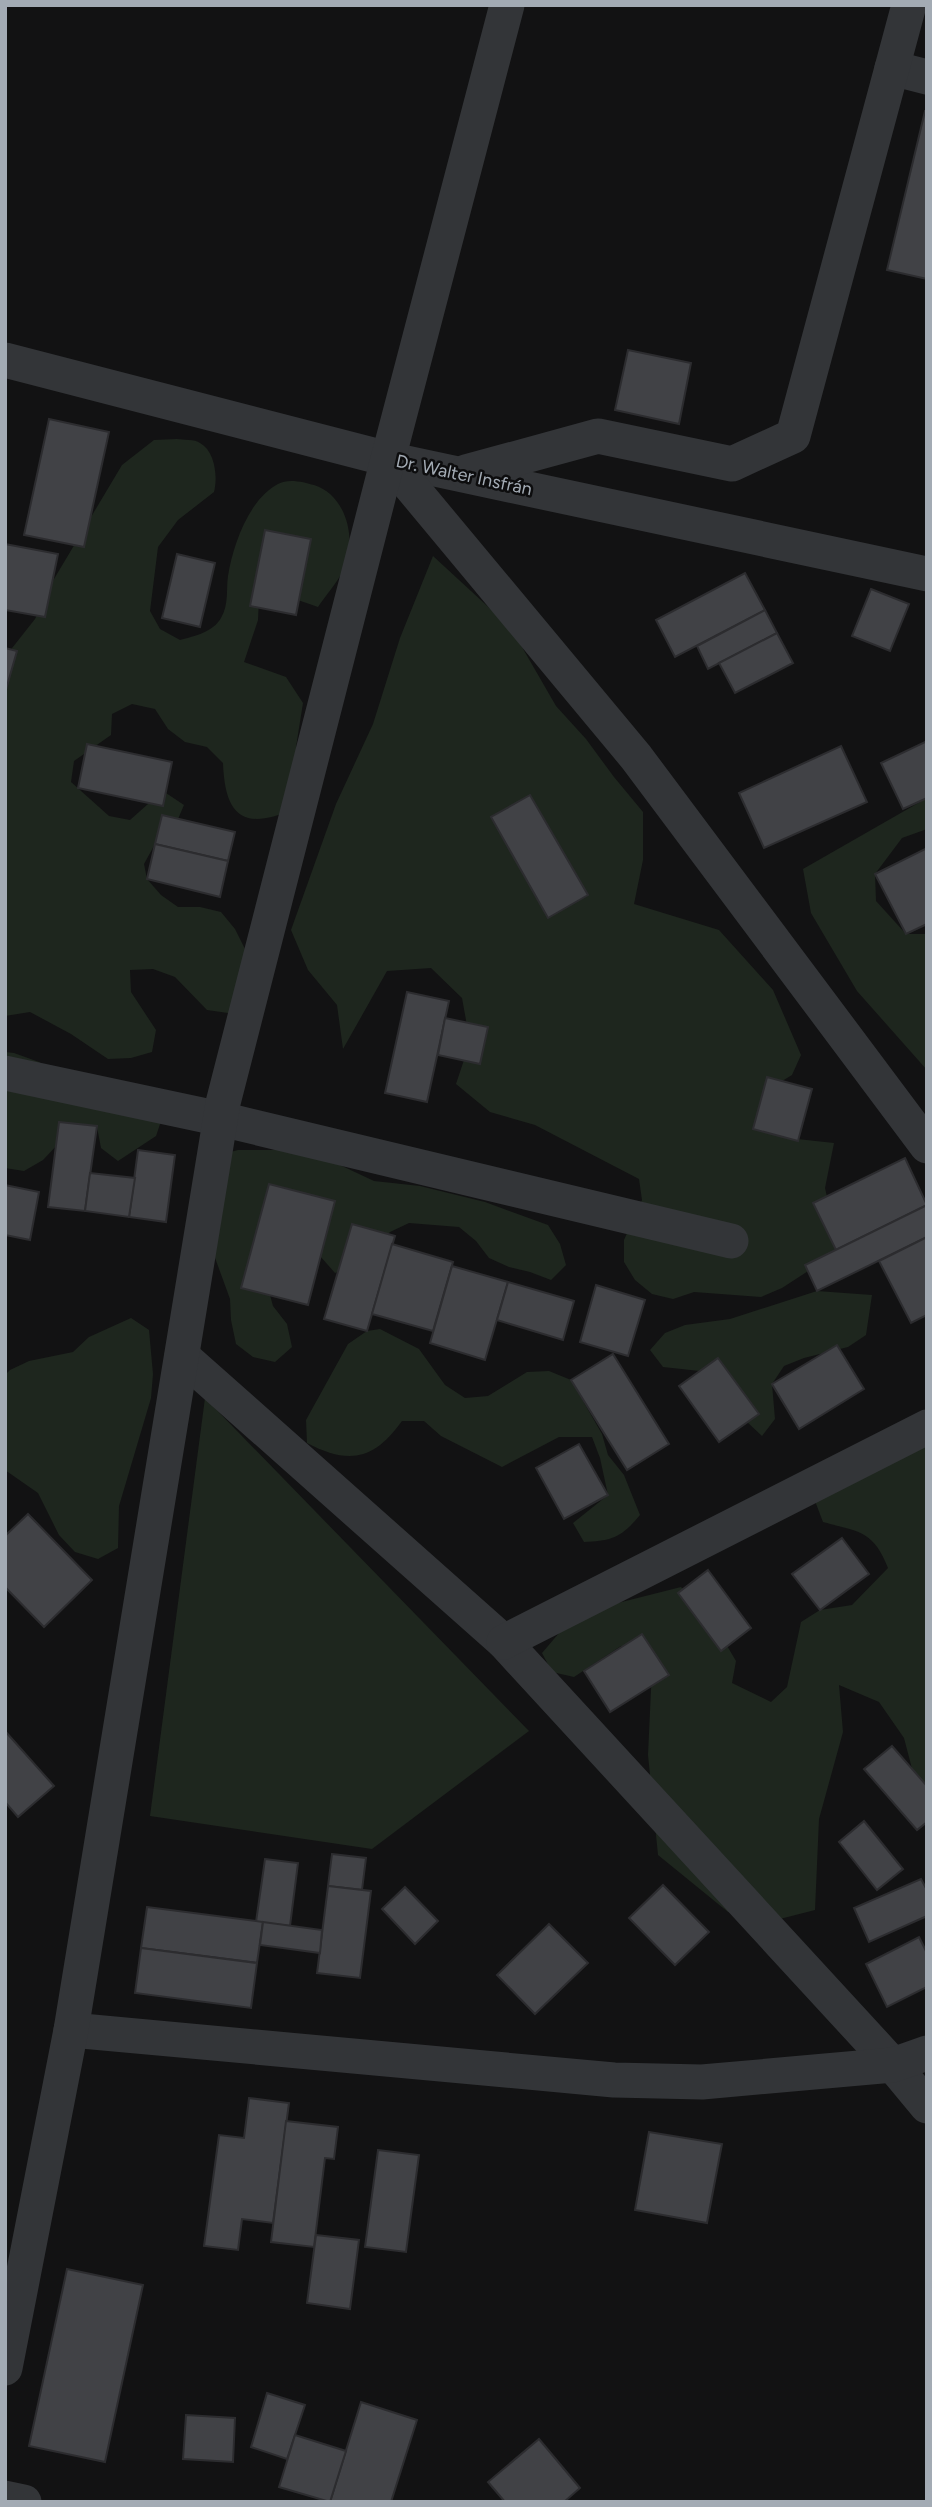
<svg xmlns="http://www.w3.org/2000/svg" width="932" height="2507" font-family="Figtree,sans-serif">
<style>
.green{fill:#1e261e}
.building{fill:#414246;stroke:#2c2c2f;stroke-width:2}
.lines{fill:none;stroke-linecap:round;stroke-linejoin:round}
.minor{stroke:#333538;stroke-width:35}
.labels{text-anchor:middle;stroke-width:5;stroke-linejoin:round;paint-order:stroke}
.street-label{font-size:18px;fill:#a3abb4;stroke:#0d0d0e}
</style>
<rect width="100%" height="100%" fill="#121213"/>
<g class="green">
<path d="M177 439C183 440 195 439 200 443 215 451 218 477 214 492L178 520 158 547 150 611 160 629 180 640C195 636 213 632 221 618 229 604 226 590 228 576 233 545 249 499 278 484 288 478 304 482 314 485 347 495 358 542 343 571 336 584 326 595 318 607L295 599 259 598 258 620 244 662 286 677 303 703 296 747 306 767 294 809C244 831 225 817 223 763L207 747 185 742 168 729 155 709 132 704 112 714 111 735 74 761 71 782 109 816 130 820 148 804 166 793 184 805 175 826 155 844 144 864 147 879 161 895 178 907H200L221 912 235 929 245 949 235 1014 207 1010 175 977 153 969 130 970 131 992 156 1030 152 1052 131 1058 108 1059 71 1034 30 1012 5 1016V657L35 619 54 579 122 465 154 440Z"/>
<path d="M433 556 511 628 556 706 586 739 614 777 643 812V860L634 904 719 930 773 990 801 1055 792 1075 774 1086 788 1138 834 1143 825 1188 839 1251 782 1288 761 1297 694 1292 673 1299 652 1294 635 1280 624 1262V1240L642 1200 639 1179 535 1125 490 1112 456 1084 470 1042 462 998 431 968 387 971 343 1049 337 1005 308 970 291 930 336 804 373 724 400 638Z"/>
<path d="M927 798V829L902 838 875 874 876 901 906 934H927V1070L857 991 811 913 803 869Z"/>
<path d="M5 1052 14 1053 39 1062 76 1091 163 1115 156 1136 118 1161 101 1148 97 1127 58 1144 43 1160 24 1171 5 1168Z"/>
<path d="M238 1150H282L325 1158 374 1181 420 1186 485 1202 548 1225 560 1244 566 1265 551 1280 530 1272 509 1267 489 1258 476 1241 459 1227 409 1223 390 1232 356 1265 335 1273 320 1256 261 1262 273 1306 287 1324 292 1347 275 1362 253 1357 236 1344 231 1320 230 1299 210 1244 227 1153Z"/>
<path d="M817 1291 872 1295 866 1335 848 1347 804 1358 784 1366 772 1384 775 1419 762 1436 746 1421 709 1372 663 1367 650 1350 665 1333 685 1325 730 1319Z"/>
<path d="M131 1318 149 1330 153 1374 151 1398 119 1506 118 1548 98 1559 75 1552 59 1535 38 1493 5 1470V1375L10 1370 29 1361 73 1352 89 1337Z"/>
<path d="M380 1329 419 1349 445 1385 465 1398 488 1396 527 1372 549 1371 571 1380 602 1434 608 1455 624 1475 640 1515C622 1537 612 1541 584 1542L573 1523 608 1495 600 1458 592 1437H559L502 1467 441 1436 424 1421H402C374 1460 349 1465 307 1443L306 1420 348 1344 367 1331Z"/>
<path d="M205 1398 529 1731 372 1849 150 1816Z"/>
<path d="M927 1443V1826L904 1738 879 1702 839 1685 843 1732 819 1819 815 1910 772 1921 728 1912 658 1855 648 1755 652 1668 643 1648 621 1646 574 1677 552 1672 542 1653 571 1619 594 1609 681 1587 713 1622 736 1661 732 1683 771 1702 787 1687 801 1622 820 1610 852 1605 888 1568C873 1530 859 1532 823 1522L815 1501Z"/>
</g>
<g class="building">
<path d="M925 111H927V279L887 270Z"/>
<path d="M628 350 691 363 679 424 615 410Z"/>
<path d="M49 419 109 432 84 547 24 535Z"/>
<path d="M265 530 311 539 296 615 250 606Z"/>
<path d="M5 544 58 554 45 617 5 610Z"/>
<path d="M177 554 215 563 200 627 162 618Z"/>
<path d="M745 573 765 610 675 657 656 620Z"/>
<path d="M871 589 909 604 890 651 852 636Z"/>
<path d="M765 610 777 633 708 669 697 646Z"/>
<path d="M777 633 793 663 735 693 719 663Z"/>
<path d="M5 648 17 651 5 693Z"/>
<path d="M927 741V798L903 809 881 763Z"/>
<path d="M87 744 172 762 163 806 78 788Z"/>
<path d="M841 746 867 802 764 848 739 793Z"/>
<path d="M530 795 588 895 548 918 491 817Z"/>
<path d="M162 815 235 832 228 861 155 844Z"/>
<path d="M155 844 228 861 220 897 147 879Z"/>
<path d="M927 848V924L906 934 875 874Z"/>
<path d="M407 992 449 1001 427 1102 385 1093Z"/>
<path d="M445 1018 488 1027 480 1064 438 1055Z"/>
<path d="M767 1077 812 1089 798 1141 753 1129Z"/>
<path d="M59 1122 97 1126 85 1211 48 1207Z"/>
<path d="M138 1150 175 1155 166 1222 129 1217Z"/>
<path d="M905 1158 927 1205 836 1250 813 1203Z"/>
<path d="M90 1173 135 1178 129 1217 85 1211Z"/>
<path d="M269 1184 335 1201 308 1305 241 1288Z"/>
<path d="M5 1185 39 1192 30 1240 5 1235Z"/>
<path d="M927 1205V1237L817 1291 805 1265Z"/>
<path d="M352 1224 395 1236 367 1331 324 1319Z"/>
<path d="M927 1237V1315L911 1323 879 1261Z"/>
<path d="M392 1244 453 1262 433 1331 372 1314Z"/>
<path d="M452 1266 508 1282 485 1360 430 1343Z"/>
<path d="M508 1282 574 1301 563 1340 497 1320Z"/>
<path d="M596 1285 645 1300 628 1356 580 1342Z"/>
<path d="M837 1345 864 1389 799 1429 772 1384Z"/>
<path d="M613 1354 669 1444 627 1470 571 1380Z"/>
<path d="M718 1358 759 1414 719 1442 679 1386Z"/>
<path d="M579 1444 608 1495 564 1519 536 1468Z"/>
<path d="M28 1514 92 1580 44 1627 5 1587V1536Z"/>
<path d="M842 1538 869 1574 820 1610 792 1574Z"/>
<path d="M708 1570 751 1628 721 1651 678 1593Z"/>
<path d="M642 1634 669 1675 610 1712 584 1671Z"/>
<path d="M5 1731 54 1786 18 1817 5 1802Z"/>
<path d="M892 1746 927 1786V1822L917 1830 864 1769Z"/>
<path d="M864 1821 903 1869 877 1890 839 1842Z"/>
<path d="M332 1854 366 1858 362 1890 328 1886Z"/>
<path d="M265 1859 298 1863 290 1926 256 1922Z"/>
<path d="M921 1879 927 1890V1916L869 1942 854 1908Z"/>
<path d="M663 1885 709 1932 675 1965 629 1918Z"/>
<path d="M328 1886 371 1891 360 1978 317 1973Z"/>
<path d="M405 1887 438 1921 415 1944 382 1909Z"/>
<path d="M147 1907 263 1922 257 1963 141 1948Z"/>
<path d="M263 1922 322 1930 320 1953 260 1945Z"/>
<path d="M549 1924 588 1963 535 2014 497 1975Z"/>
<path d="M919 1937 927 1953V1987L887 2007 866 1964Z"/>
<path d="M141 1948 257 1963 251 2008 135 1993Z"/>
<path d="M249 2098 289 2103 273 2223 242 2219 238 2250 204 2246 219 2135 244 2138Z"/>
<path d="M286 2121 338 2127 334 2159 325 2158 314 2247 271 2242Z"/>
<path d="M649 2132 722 2144 707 2223 635 2210Z"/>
<path d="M378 2150 419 2155 406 2252 365 2247Z"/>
<path d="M316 2235 359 2240 350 2309 307 2303Z"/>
<path d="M67 2269 143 2285 105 2462 29 2446Z"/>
<path d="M267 2393 305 2405 287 2459 251 2447Z"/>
<path d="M361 2402 417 2420 391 2502H330Z"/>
<path d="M186 2415 235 2418 233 2462 183 2459Z"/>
<path d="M295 2435 346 2451 330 2502 279 2487Z"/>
<path d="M539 2439 580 2488 564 2502H505L488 2482Z"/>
</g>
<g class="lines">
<g class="minor">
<path d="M892 68 927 77"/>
<path d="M5 360 388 459 927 574"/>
<path d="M388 459 636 757 927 1146"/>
<path d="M466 472 598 436 732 464 793 436 909 5"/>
<path d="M5 1073 221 1119 731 1241"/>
<path d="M182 1356 504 1642 893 2065 927 2106"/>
<path d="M504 1642 927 1427"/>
<path d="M71 2030 614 2080 702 2082 893 2065 927 2053"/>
<path d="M5 2368 71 2030 223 1103 388 459 507 5"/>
<path d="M5 2498 24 2502"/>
</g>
</g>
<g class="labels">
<g class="street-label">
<text transform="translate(464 475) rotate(12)" y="6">Dr. Walter Insfrán</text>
</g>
</g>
<rect width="932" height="2507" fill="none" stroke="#a3abb4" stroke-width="14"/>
</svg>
